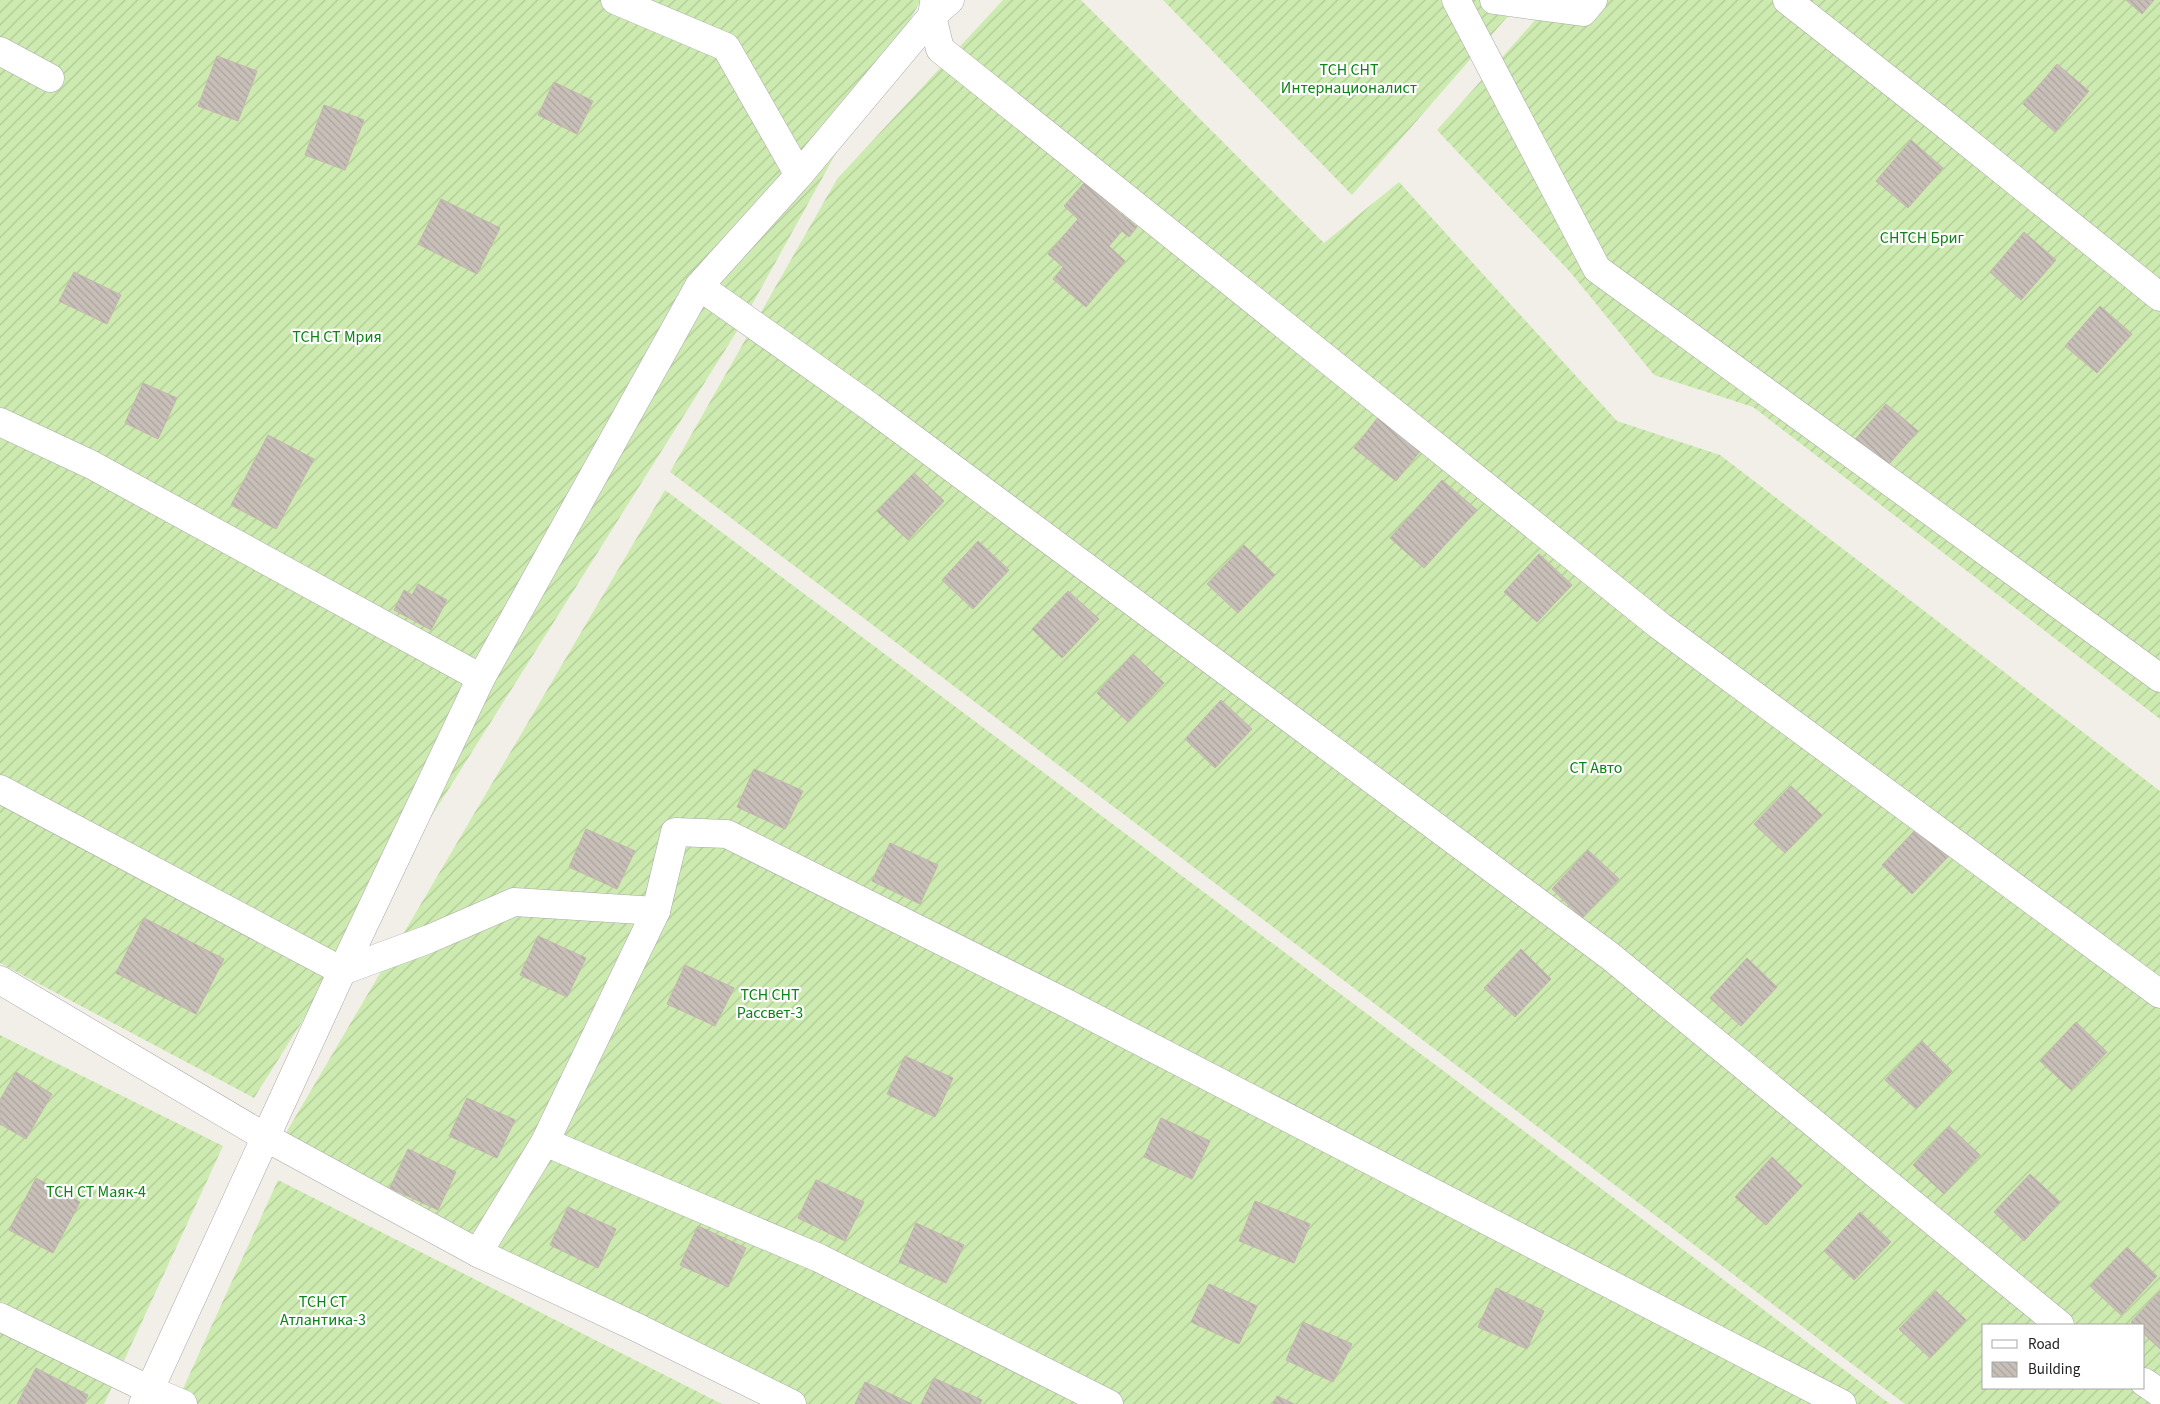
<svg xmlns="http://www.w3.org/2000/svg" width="2160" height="1404" font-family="'Source Sans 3',sans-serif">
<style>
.garden{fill:url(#garden-furrows);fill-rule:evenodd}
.building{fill:url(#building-back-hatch);stroke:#c4b6ab}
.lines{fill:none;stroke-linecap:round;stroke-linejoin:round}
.minor-casing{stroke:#a9a9a9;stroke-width:29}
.minor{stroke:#fff;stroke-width:28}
.labels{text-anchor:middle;stroke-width:4.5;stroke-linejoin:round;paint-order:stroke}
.park-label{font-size:16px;fill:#0c8416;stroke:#fff}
</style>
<defs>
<pattern id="garden-furrows" width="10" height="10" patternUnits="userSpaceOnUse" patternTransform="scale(1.25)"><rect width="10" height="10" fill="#cdebb0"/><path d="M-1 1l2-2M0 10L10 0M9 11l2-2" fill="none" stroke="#b0c997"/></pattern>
<pattern id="building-back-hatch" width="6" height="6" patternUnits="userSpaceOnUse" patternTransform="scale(1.25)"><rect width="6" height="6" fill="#c7bfb8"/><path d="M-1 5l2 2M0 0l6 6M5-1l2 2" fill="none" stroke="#aba49e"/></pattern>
</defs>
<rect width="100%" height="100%" fill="#f2efe9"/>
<g class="garden">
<path d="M0 0H921L739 328 254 1098 0 963Z"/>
<path d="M1003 0H1081L1324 243 1399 182 1617 421 1720 455 2160 791V1404H1905L670 472 837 179ZM1984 1325H2144V1388H1984Z"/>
<path d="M1163 0H1522L1352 195Z"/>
<path d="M1553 0H2160V719L1753 407 1654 375 1571 273 1437 130Z"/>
<path d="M665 490 1890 1404H789L280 1143Z"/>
<path d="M0 1035 223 1146 104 1404H0Z"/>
<path d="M278 1180 722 1404H176Z"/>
</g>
<g class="building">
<path d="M2126 0H2154L2142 14Z"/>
<path d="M217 56 257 71 238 121 198 106Z"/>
<path d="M2057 64 2089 91 2055 132 2023 104Z"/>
<path d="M554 82 593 101 577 134 538 115Z"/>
<path d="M324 105 364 120 345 170 305 155Z"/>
<path d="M1911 140 1943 168 1908 208 1876 181Z"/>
<path d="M1084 183 1137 227 1129 237 1122 231 1109 246 1125 261 1086 307 1053 279 1063 267 1048 254 1078 219 1064 206Z"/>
<path d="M441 199 500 228 477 274 418 244Z"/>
<path d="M2024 232 2056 260 2021 300 1990 272Z"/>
<path d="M74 272 121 295 107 324 59 301Z"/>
<path d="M2100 306 2132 334 2097 373 2065 346Z"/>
<path d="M143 383 177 398 158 439 125 423Z"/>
<path d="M1886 404 1918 431 1883 471 1851 444Z"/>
<path d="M1379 416 1421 450 1396 481 1354 448Z"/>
<path d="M268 435 314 459 276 529 231 505Z"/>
<path d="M914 473 944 501 908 540 877 511Z"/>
<path d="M1442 480 1477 510 1424 568 1390 538Z"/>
<path d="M978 541 1009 570 973 609 942 580Z"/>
<path d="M1244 545 1275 575 1238 613 1207 584Z"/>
<path d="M1539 554 1572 585 1537 622 1504 592Z"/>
<path d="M418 584 447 600 431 630 394 610 404 590 412 595Z"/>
<path d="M1068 591 1099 619 1062 658 1032 629Z"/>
<path d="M1133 654 1164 683 1128 722 1097 693Z"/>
<path d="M1221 700 1252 729 1215 768 1185 739Z"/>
<path d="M754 769 803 791 785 829 737 807Z"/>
<path d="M1791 786 1822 815 1785 853 1754 824Z"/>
<path d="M1918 827 1949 856 1912 894 1882 865Z"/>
<path d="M586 829 635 851 617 889 569 867Z"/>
<path d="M890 843 938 865 920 904 872 881Z"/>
<path d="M1588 850 1619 879 1582 918 1552 889Z"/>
<path d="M144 918 224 959 196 1014 116 973Z"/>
<path d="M538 936 586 958 567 997 520 975Z"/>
<path d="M1521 949 1551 979 1515 1017 1484 988Z"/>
<path d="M1747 958 1777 987 1741 1026 1710 998Z"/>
<path d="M685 965 734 988 715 1026 667 1004Z"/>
<path d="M2076 1022 2107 1052 2071 1090 2040 1061Z"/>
<path d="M1922 1041 1952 1071 1916 1109 1885 1080Z"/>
<path d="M905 1056 953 1078 935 1117 887 1094Z"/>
<path d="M16 1072 52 1094 26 1139 0 1124V1100Z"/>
<path d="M467 1098 515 1120 497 1158 449 1136Z"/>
<path d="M1161 1118 1210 1141 1192 1179 1144 1157Z"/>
<path d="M1949 1126 1980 1155 1944 1194 1913 1165Z"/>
<path d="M408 1149 456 1172 438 1210 390 1188Z"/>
<path d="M1772 1157 1802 1186 1766 1225 1735 1197Z"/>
<path d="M2030 1174 2060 1202 2024 1241 1994 1212Z"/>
<path d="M36 1178 80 1202 53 1253 9 1230Z"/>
<path d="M816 1180 864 1202 845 1241 798 1218Z"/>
<path d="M1255 1201 1310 1224 1294 1263 1239 1241Z"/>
<path d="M568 1207 616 1229 598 1268 550 1245Z"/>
<path d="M1860 1212 1891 1242 1854 1280 1824 1251Z"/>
<path d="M916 1223 964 1245 946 1283 899 1262Z"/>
<path d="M698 1226 746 1248 728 1287 680 1265Z"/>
<path d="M2127 1247 2157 1276 2121 1315 2090 1286Z"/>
<path d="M1209 1284 1257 1306 1239 1344 1191 1322Z"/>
<path d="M1496 1288 1544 1311 1527 1349 1478 1327Z"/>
<path d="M1936 1291 1966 1320 1930 1358 1899 1329Z"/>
<path d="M2160 1291V1349L2144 1334V1325H2135L2131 1322Z"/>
<path d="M1303 1322 1352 1344 1333 1382 1286 1360Z"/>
<path d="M36 1368 88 1395 84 1404H17Z"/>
<path d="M934 1378 982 1400 980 1404H921Z"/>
<path d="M865 1382 878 1388 912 1404H855Z"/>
<path d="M1277 1396 1290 1402 1294 1404H1273Z"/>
</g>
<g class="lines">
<g class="minor-casing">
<g id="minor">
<path d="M615 0 726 47 799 175"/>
<path d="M1456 0 1597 269 2160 678"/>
<path d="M1494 0 1583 12 1593 0"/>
<path d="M1787 0 1936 117 2160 297"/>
<path d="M934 3 932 16 940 49 1660 626 2160 994"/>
<path d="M0 51 50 78"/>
<path d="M699 286 869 406 1610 956 2060 1325"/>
<path d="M0 422 92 465 481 678"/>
<path d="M0 789 342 971 429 939 514 902 656 911"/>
<path d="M0 980 265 1137 478 1253 636 1327 792 1404"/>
<path d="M545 1142 819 1258 1109 1404"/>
<path d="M478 1253 545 1142 656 911 675 832 727 834 1066 1003 1842 1404"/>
<path d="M0 1317 150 1390 183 1404"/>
<path d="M2144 1382 2160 1393"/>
<path d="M143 1404 342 971 481 678 699 286 799 175 932 16 950 0"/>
</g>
</g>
<use href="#minor" class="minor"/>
</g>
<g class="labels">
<g class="park-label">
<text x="1349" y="75">ТСН СНТ<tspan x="1349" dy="18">Интернационалист</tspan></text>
<text x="1922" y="243">СНТСН Бриг</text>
<text x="337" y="342">ТСН СТ Мрия</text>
<text x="1596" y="773">СТ Авто</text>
<text x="770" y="1000">ТСН СНТ<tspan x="770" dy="18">Рассвет-3</tspan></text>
<text x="96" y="1197">ТСН СТ Маяк-4</text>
<text x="323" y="1307">ТСН СТ<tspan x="323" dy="18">Атлантика-3</tspan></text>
</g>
</g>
<rect x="1982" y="1324" width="162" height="65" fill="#ffffff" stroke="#a7a7a7"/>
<rect x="1992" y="1340" width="25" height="8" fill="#ffffff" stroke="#a7a7a7"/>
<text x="2028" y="1349" font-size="15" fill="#222222">Road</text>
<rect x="1992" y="1362" width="25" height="15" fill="url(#building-back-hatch)" stroke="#a7a7a7"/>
<text x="2028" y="1374" font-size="15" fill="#222222">Building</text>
</svg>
